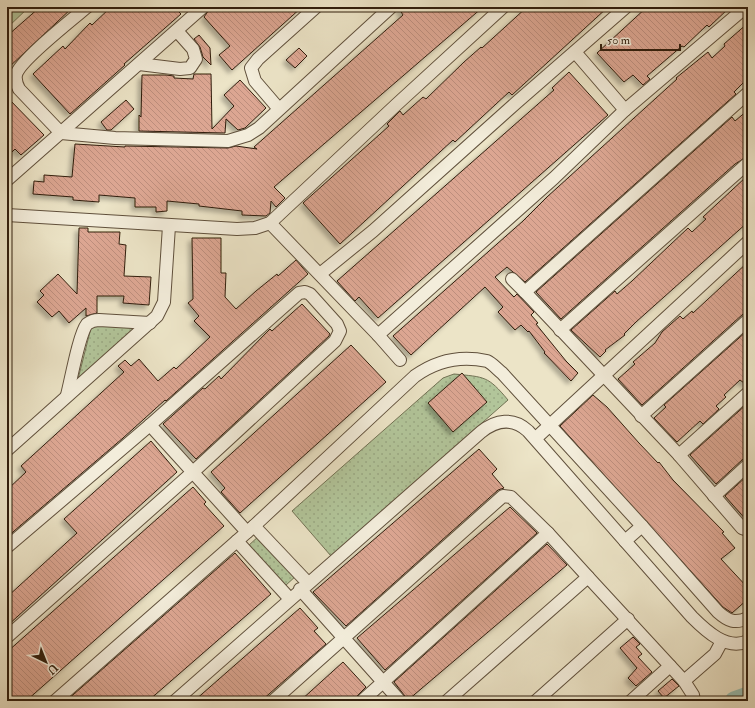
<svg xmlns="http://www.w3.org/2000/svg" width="755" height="708" font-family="'IM FELL Double Pica',serif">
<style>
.grass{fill:url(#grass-dots);stroke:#727254}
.green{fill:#b2c59a;stroke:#727254}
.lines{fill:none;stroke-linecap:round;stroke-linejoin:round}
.river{stroke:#99bfb3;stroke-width:19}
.building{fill:url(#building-back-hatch);stroke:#311e0d;filter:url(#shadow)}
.street-casing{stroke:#60503c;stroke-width:14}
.street{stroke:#f3eddb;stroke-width:12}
</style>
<defs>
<pattern id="grass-dots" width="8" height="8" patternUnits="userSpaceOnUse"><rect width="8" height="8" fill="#b2c59a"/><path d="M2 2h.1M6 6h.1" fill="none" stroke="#9aa984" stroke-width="1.8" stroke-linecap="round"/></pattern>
<pattern id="building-back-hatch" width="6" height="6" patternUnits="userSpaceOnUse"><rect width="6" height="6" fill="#dca692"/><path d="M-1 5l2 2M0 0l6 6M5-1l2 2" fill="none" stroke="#bd8e7d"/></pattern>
<filter id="shadow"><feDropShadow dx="-3.5" dy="3.5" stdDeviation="2" flood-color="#0004"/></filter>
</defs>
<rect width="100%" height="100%" fill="#ece4c7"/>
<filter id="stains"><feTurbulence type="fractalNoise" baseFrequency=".005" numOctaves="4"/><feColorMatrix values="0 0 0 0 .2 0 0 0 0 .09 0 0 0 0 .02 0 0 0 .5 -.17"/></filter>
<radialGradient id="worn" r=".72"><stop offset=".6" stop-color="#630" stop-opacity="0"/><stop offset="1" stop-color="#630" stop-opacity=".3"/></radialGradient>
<g class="grass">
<path d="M92 324 139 326 78 379Z"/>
<path d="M454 374C485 377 488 376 508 400L331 556 292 511 443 378Z"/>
<path d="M260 535 297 575 285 586 248 546Z"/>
</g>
<path class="green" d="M7 7H29L7 28Z"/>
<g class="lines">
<path class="river" d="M734 701 748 696"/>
</g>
<g class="building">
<path d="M40 7H73L7 69V36Z"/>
<path d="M111 7H174L181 14 124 64 125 65 70 114 33 74 63 46 65 49 90 23 92 25Z"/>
<path d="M211 7H302L232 70 219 55 230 46 204 17Z"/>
<path d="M398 7H483L274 187 285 198 276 207 271 201 270 213 266 216 242 215V211L199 206V204L167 201V211L156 212V207H135V198L99 195V202L73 200V197L33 194 34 181 44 182V175L72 177 75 144 125 147V146L228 148 236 146 257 149 254 147 403 15Z"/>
<path d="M527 7H608L512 95 509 92 455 142 453 140 340 244 303 203 389 126 387 124 400 111 403 115 423 97 426 99 464 62 481 47 482 48Z"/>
<path d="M647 7H730L709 27 707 25 684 47 682 46 647 76 650 79 643 85 633 75 624 82 597 53Z"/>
<path d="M748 23V78L734 92 736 94 525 282 507 267 495 277 514 297 517 294 534 312 531 315 538 323 536 324 566 361 578 373 571 381 544 353 545 352 529 331 528 332 521 325 515 330 498 312 503 307 485 287 411 355 393 336 523 221 547 197 677 79 676 78 708 52 712 58 725 46 724 44Z"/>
<path d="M199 35 210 48 211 65 203 57 200 47 194 39Z"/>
<path d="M299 48 307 56 295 68 286 60Z"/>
<path d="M569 72 608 115 378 318 359 297 355 301 337 281 554 90 552 88Z"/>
<path d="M194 74H211L212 129 234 106 224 95 240 80 266 108 245 128 238 130 226 119 225 133 139 131V115L141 117 142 75H166L174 76V78L193 79Z"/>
<path d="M7 97 44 135 21 155 15 149 7 157Z"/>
<path d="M126 100 134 109 111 130H107L101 122Z"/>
<path d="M748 110V156L735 164 561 319 536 292 732 117 735 121Z"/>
<path d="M748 173V222L636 322 624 334 625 335 605 350 606 351 600 357 571 330 615 291 617 294 632 281 688 228 692 232 706 219 703 217 746 177 745 176Z"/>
<path d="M79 228H88V232H120L119 244 126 245 124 276 151 277 149 305 123 303 124 296H97V313L86 316V308L69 323 59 311 52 317 37 302 44 295 40 291 58 274 77 294Z"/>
<path d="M192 238H221V273H226L225 297 236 309 256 291 277 274 278 276 296 260 308 274 166 401 165 400 123 438 7 537V490L26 472 21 466 124 372 118 366 125 360 131 366 139 359 158 381 174 367 176 369 210 337 194 321 199 316 188 303 193 299Z"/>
<path d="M748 262V313L743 314 642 405 618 379 635 364 633 362 655 343 662 332 680 316 683 319 692 311 693 313Z"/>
<path d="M302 304 330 334 329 336 196 459 163 424 203 388 205 389 219 376 221 379 270 329 272 331Z"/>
<path d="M748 330V386L740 380 724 395 726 397 716 406 719 409 703 424 700 421 677 442 654 418 666 407 664 405Z"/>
<path d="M351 345 386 382 240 513 221 492 225 488 211 472Z"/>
<path d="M462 373 487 402 453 432 428 403Z"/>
<path d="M593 395 607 407 639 443 658 463 659 462 673 480 724 532 722 533 735 548 721 559 748 588V599L732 613 723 607 560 426Z"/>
<path d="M748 403V458L743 459 716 484 690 455Z"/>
<path d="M151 441 177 472 7 626V597L77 533 64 519Z"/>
<path d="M479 449 497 469 492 474 504 488 498 490 346 626 313 592Z"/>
<path d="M748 475V522L725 496Z"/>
<path d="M193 487 206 502 204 504 224 526 26 701H7V652Z"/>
<path d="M510 507 537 533 385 670 357 638Z"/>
<path d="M547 544 567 565 408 700 394 682Z"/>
<path d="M235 553 271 594 148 701H66Z"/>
<path d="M300 608 318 628 314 631 326 644 302 665 261 701H194Z"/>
<path d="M633 637 640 644 636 647 642 654 638 657 652 672 636 686 628 678 637 668 620 648Z"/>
<path d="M343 662 366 687 352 701H300Z"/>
<path d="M672 679 679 686 664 698 658 691Z"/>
</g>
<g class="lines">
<g class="street-casing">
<g id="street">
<path d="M87 7C74 18 19 61 16 75 15 80 17 85 19 89L61 133 115 138 228 141 248 135 259 128 391 7"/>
<path d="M575 52 625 110"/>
<path d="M139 64 180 69 190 68 196 59 193 49 177 31"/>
<path d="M748 93 525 292 679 455 742 528 748 530"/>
<path d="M279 109 255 81 251 68 258 59 316 7"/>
<path d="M7 180 203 7"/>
<path d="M7 215 237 229 255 228 270 223 396 105 503 7"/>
<path d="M270 223 378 335 400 360"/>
<path d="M320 274 373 231 517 102 626 7"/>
<path d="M512 279 525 292"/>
<path d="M560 330 748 163"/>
<path d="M378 335 554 178 625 110 746 7"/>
<path d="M67 395C71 380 79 334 87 324 91 321 94 320 99 320L150 323"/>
<path d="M641 416 748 320"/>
<path d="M150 425 247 532"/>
<path d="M536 438 748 242"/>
<path d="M7 450 157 316 164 302 169 226"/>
<path d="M679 455 748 393"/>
<path d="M714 496 748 465"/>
<path d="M254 526 308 583"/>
<path d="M548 533 588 577"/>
<path d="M237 541 290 599"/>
<path d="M625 541 642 526"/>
<path d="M7 547 150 425 299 293 305 292 310 294 337 324 340 331 335 341 193 472 7 637"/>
<path d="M300 589 400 701"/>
<path d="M684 681 715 654 722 641"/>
<path d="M55 701 254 526 415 376C436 361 460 355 487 361 492 363 497 369 502 373L642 526 718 612C728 621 735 624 748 618"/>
<path d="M175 701 481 432C496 420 513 417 528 431L692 617C706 631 727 651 748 641"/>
<path d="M273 701 503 496 511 497 548 533 362 701"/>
<path d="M447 701 588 577 684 681 693 695 694 701"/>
<path d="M536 701 628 619"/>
<path d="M631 701 670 666"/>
</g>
</g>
<use href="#street" class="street"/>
</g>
<rect width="755" height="708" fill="none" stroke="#ece4c7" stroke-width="24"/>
<rect x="8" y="8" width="739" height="692" fill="none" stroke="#311e0d" stroke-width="2"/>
<rect x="12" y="12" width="731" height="684" fill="none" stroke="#311e0d"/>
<g transform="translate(46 662) rotate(137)" stroke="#f3eddb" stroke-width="3" paint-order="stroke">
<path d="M0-3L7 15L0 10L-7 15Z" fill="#311e0d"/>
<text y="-6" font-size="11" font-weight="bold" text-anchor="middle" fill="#311e0d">U</text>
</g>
<path d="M601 44v6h79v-6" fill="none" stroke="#311e0d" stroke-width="2"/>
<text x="607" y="44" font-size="12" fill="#311e0d" stroke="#f3eddb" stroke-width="3" paint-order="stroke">50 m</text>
<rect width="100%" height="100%" filter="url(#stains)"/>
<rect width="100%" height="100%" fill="url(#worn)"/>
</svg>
